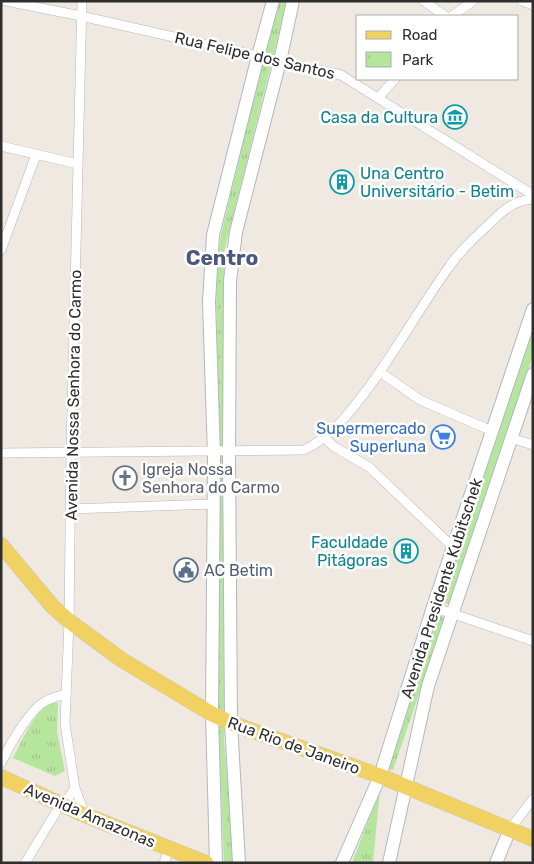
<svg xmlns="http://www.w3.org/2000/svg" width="534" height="864" font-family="Rubik,sans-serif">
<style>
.grass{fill:#b6e59e}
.park{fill:url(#park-tufts)}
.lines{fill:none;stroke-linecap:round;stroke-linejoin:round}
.street-casing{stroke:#b4b7c1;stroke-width:10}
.secondary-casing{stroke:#b4b7c1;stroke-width:14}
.primary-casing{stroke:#c9c9c9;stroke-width:16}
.street{stroke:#fff;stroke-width:9}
.secondary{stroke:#fff;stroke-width:12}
.primary{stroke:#f2d163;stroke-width:15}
.labels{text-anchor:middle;stroke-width:5;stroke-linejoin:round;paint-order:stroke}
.street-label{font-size:16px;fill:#2e2e2e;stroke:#fff}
.culture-label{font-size:16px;fill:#0d838f;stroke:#fff;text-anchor:end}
.shop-label{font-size:16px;fill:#366cbe;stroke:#fff;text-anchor:end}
.worship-label{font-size:16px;fill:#5b616d;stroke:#fff;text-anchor:start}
.service-label{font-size:16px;fill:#4e5e75;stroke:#fff;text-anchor:start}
.district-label{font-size:21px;font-weight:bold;fill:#4d5680;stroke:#fff}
</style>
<defs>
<pattern id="park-tufts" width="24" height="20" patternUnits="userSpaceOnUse" patternTransform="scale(1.25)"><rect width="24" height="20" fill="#b6e59e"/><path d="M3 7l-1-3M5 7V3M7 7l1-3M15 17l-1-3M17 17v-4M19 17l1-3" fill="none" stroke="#9dc588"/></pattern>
</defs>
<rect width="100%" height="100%" fill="#efe9e1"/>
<path class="grass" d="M533 323V355L452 605 441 602Z"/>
<g class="park">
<path d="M280 1H287L224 252 223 404 224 741 235 863H224L216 664 219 474 216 279 221 234 272 24Z"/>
<path d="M437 614 445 618 393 770 387 769Z"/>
<path d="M52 703H58L57 732 65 771 55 776 13 758C21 743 35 709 52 703Z"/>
<path d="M380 790 373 863H352Z"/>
</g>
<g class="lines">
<g class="street-casing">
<g id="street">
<path d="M6 1 81 16 341 75 533 195"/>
<path d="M82 1 71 452 69 621 65 724 75 788 85 815"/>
<path d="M424 1 445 16"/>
<path d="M522 1 533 5"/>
<path d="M452 16 473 1"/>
<path d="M378 98 395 79"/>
<path d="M1 146 78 164"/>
<path d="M1 250 36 155"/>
<path d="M380 372 420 400 492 431"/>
<path d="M324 437 333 446 369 467 453 547"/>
<path d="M511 438 533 445"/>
<path d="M1 453 304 450C332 437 350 412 369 387 397 349 421 306 449 267 458 253 473 239 485 228 501 213 510 201 533 199"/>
<path d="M71 509 213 504"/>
<path d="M433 607 533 641"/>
<path d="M1 763C9 746 29 711 44 702 51 698 59 696 66 694"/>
<path d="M510 829 533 799"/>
<path d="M25 863 61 804 68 798 75 788"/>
<path d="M164 863 169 849"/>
</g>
</g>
<g class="secondary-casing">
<g id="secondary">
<path d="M216 863 212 714 214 455 209 302 213 235 258 56 273 1"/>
<path d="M239 863 231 723 229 456 230 281 236 232 280 61 293 1"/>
<path d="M342 863 380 776 433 607 533 309"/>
<path d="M389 863 428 686 533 374"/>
<path d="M496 863 510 829"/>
</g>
</g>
<g class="primary-casing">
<g id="primary">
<path d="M1 545 52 606 69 621 122 660 212 714 231 723 380 776 533 839"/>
<path d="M1 777 85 815 206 863"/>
</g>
</g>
<use href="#street" class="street"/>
<use href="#secondary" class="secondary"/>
<use href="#primary" class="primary"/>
</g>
<defs>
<g id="museum-ring" transform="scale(1.25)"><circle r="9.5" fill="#fff" stroke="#0f9aa8" stroke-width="1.5"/><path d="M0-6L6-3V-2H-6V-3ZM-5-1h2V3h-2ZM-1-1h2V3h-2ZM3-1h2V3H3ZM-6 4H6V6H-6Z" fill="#0f9aa8"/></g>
<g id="building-ring" transform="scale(1.25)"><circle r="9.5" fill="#fff" stroke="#0f9aa8" stroke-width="1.5"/><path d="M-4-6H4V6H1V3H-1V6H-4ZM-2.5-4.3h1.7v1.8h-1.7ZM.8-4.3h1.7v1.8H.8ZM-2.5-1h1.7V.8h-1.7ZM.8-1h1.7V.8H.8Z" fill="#0f9aa8"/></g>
<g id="supermarket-ring" transform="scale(1.25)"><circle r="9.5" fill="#fff" stroke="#3f7fe0" stroke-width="1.5"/><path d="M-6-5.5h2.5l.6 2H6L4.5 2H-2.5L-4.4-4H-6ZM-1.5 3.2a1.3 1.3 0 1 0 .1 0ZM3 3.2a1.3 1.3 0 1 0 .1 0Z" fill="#3f7fe0"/></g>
<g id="church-ring" transform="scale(1.25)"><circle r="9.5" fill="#fff" stroke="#6b7280" stroke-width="1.5"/><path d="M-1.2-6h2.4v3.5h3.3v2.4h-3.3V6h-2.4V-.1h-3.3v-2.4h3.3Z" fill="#6b7280"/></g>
<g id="civic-ring" transform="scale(1.25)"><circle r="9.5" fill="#fff" stroke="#5c6f8a" stroke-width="1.5"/><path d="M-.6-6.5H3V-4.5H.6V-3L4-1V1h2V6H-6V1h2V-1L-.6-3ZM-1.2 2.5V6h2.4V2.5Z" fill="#5c6f8a"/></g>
</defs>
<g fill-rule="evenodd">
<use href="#museum-ring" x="455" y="117"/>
<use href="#building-ring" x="342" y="182"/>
<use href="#supermarket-ring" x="443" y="437"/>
<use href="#church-ring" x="125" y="478"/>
<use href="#building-ring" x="406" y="551"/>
<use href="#civic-ring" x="186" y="570"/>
</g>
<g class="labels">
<g class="street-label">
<text transform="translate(255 55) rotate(13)" y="6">Rua Felipe dos Santos</text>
<text transform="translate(73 395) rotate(-89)" y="6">Avenida Nossa Senhora do Carmo</text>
<text transform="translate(441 588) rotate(-72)" y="6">Avenida Presidente Kubitschek</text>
<text transform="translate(294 745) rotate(20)" y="6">Rua Rio de Janeiro</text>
<text transform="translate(90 815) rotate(23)" y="6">Avenida Amazonas</text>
</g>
<g class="culture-label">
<text x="438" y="123">Casa da Cultura</text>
<text x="360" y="179" text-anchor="start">Una Centro<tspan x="360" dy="18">Universitário - Betim</tspan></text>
<text x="388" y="548">Faculdade<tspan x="388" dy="18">Pitágoras</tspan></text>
</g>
<g class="shop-label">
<text x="426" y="434">Supermercado<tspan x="426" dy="18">Superluna</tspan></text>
</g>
<g class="worship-label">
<text x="142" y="475">Igreja Nossa<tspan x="142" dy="18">Senhora do Carmo</tspan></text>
</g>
<g class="service-label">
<text x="204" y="576">AC Betim</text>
</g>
<g class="district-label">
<text x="222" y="265">Centro</text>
</g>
</g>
<rect width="534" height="864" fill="none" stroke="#2e2e2e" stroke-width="5"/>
<rect x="356" y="15" width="162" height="65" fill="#ffffff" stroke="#ababab"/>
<rect x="366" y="31" width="25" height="8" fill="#f2d163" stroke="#ababab"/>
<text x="402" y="40" font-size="15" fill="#2e2e2e">Road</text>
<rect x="366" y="52" width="25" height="15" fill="url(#park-tufts)" stroke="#ababab"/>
<text x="402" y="65" font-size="15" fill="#2e2e2e">Park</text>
</svg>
